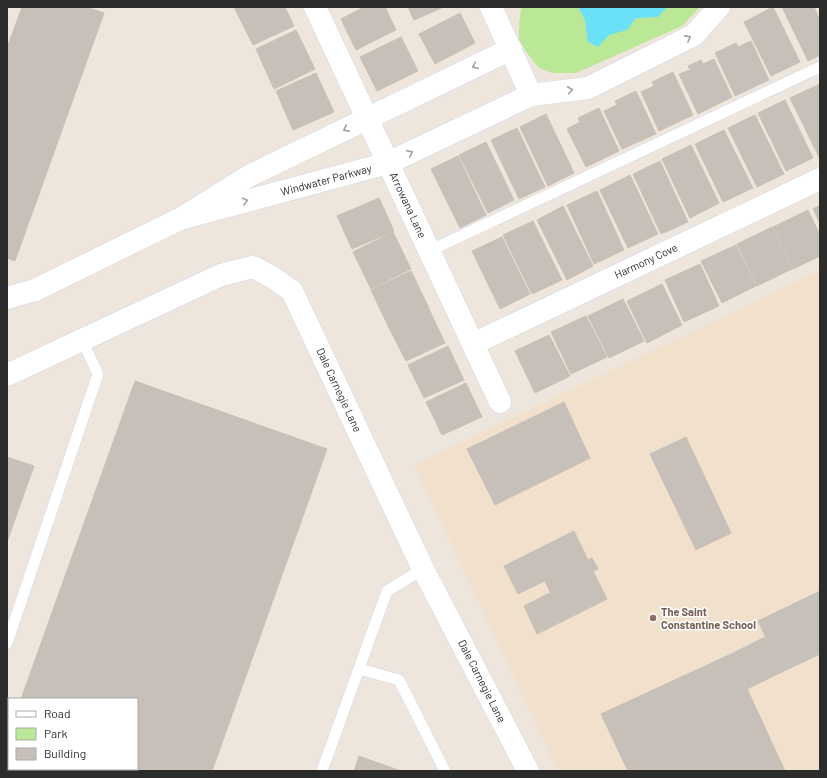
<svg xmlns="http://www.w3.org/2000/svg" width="827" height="778" font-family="Barlow,sans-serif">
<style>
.education{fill:#f1e0cc}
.green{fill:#bbe896}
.water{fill:#6ae1f6}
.building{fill:#c6c0b9;stroke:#cac1b6}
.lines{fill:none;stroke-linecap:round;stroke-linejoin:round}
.lane-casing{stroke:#d2d8e5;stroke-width:12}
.street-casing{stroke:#d2d8e5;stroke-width:23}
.lane{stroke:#fff;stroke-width:11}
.street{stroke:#fff;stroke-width:22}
.oneway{stroke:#a0a0a0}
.education-dot{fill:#8d6e63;stroke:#fff;stroke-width:1.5}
.labels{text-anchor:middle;stroke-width:3;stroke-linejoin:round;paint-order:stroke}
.street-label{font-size:11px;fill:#2c2c2c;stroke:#fff}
.education-label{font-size:11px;font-weight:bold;fill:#785e54;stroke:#fff;text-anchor:start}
</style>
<rect width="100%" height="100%" fill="#eee5dd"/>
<path class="education" d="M820 270V771H558L414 465Z"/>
<path class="green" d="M524 7H700L682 26 576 73H552L539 68 527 53 519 40V24L521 9Z"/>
<path class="water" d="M578 7H667L658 17 636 18 627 30 609 35 598 47 588 42 585 20Z"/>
<g class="building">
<path d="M22 7H86L104 13 15 261 7 258V48Z"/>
<path d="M234 7H285L294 26 253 45Z"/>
<path d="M364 7H385L396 30 356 50 341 19Z"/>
<path d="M408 7H444L414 20Z"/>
<path d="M773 7 800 62 771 76 744 22Z"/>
<path d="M782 7H814L820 20V55L808 61Z"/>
<path d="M460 13 475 43 435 64 419 34Z"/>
<path d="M296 30 315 69 274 89 256 49Z"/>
<path d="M401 37 418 71 377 91 360 57Z"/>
<path d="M751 41 769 80 735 96 715 53 736 43 738 47Z"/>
<path d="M714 59 732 97 698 114 679 74 690 70 688 66 701 60 703 64Z"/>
<path d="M673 72 693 115 659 131 641 92 654 86 652 82Z"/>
<path d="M316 73 334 112 293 130 276 91Z"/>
<path d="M820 84V156L819 157 790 98Z"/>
<path d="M636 91 656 134 622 149 604 111 617 105 615 101Z"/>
<path d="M785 100 813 158 786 171 758 113Z"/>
<path d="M599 108 619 151 586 167 567 129 580 122 578 118Z"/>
<path d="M546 114 574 173 548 186 520 127Z"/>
<path d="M755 115 784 174 757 187 728 128Z"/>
<path d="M517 128 545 187 519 199 491 140Z"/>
<path d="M724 130 753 188 723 202 695 144Z"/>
<path d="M486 142 514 200 488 213 459 155Z"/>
<path d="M691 145 719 203 690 218 662 159Z"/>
<path d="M458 156 486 215 460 228 431 169Z"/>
<path d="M660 161 688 222 661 234 633 174Z"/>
<path d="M630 175 658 234 628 248 600 190Z"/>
<path d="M597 191 624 250 594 264 567 205Z"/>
<path d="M379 198 394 231 352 249 337 216Z"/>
<path d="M820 205V223L813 209Z"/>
<path d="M563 206 593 266 567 280 537 220Z"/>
<path d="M808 210 820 235V256L793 269 773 227Z"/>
<path d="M533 221 562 280 532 294 503 235Z"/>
<path d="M772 227 792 269 757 286 737 244Z"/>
<path d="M393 232 411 269 371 289 353 252Z"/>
<path d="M502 237 530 294 500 309 472 251Z"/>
<path d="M736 245 756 286 722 303 701 261Z"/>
<path d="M700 264 719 306 684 322 665 280Z"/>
<path d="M411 271 429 308 389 328 371 290Z"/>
<path d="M662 284 682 325 647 343 627 301Z"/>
<path d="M623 299 644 341 609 358 588 316Z"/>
<path d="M429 309 445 343 406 361 389 328Z"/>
<path d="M586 316 607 357 571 374 551 332Z"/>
<path d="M549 335 570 376 535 393 515 351Z"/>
<path d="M448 346 464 380 424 398 408 365Z"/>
<path d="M135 381 327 449 212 771H7V739L9 733V769H137V699H21Z"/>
<path d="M466 383 482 417 442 435 426 402Z"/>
<path d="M564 402 590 458 495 505 467 449Z"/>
<path d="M686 437 731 533 696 550 650 454Z"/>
<path d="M7 457 34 466 7 542Z"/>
<path d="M574 531 588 560 518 594 504 566Z"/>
<path d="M592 558 598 569 550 592 545 581Z"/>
<path d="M593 571 607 599 537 634 524 606Z"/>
<path d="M820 591V654L782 672 758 621Z"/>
<path d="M765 637 782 672 747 689 731 654Z"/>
<path d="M731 654 785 771H628L601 714Z"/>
<path d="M359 756 401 771H354Z"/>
</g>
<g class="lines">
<g class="lane-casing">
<g id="lane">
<path d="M429 251 820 67"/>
<path d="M7 643 98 374 82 340"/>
<path d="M359 669 399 680 445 771"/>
<path d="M322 771 387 591 423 569"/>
</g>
</g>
<g class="street-casing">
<g id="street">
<path d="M315 7 500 402"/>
<path d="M491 7 531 95"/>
<path d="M180 219 388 163 531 95 588 88 694 35 719 7"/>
<path d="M7 298 35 290 180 219 249 176 511 49"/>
<path d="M473 344 820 179"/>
<path d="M7 375 221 275 253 267 272 277 292 291 423 569 528 771"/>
</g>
</g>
<use href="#lane" class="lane"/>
<use href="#street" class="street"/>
</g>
<defs><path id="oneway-chevron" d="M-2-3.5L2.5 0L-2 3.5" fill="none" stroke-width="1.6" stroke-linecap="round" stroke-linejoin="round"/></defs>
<g class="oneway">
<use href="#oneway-chevron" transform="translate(688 38) rotate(-28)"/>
<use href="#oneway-chevron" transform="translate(475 66) rotate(154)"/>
<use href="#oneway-chevron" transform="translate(570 90) rotate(-7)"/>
<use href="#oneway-chevron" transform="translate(346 129) rotate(154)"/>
<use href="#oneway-chevron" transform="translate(410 153) rotate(-26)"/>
<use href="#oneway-chevron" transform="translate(245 201) rotate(-15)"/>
</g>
<circle class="education-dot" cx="653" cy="618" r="4"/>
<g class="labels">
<g class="street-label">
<text transform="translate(326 180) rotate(-15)" y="4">Windwater Parkway</text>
<text transform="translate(408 205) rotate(65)" y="4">Arrowana Lane</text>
<text transform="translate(646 261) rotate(-25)" y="4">Harmony Cove</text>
<text transform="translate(339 390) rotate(65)" y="4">Dale Carnegie Lane</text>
<text transform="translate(482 681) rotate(63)" y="4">Dale Carnegie Lane</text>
</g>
<g class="education-label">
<text x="661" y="616">The Saint<tspan x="661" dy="13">Constantine School</tspan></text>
</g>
</g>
<rect width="827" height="778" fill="none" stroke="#2c2c2c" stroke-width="16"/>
<rect x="8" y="698" width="130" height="72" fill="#ffffff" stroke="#ababab"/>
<rect x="16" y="711" width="20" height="6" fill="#ffffff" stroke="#ababab"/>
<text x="44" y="718" font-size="12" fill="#2c2c2c">Road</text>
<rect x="16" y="728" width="20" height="12" fill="#bbe896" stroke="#ababab"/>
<text x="44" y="738" font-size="12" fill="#2c2c2c">Park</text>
<rect x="16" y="748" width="20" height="12" fill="#c6c0b9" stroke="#ababab"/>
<text x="44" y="758" font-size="12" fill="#2c2c2c">Building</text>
</svg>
